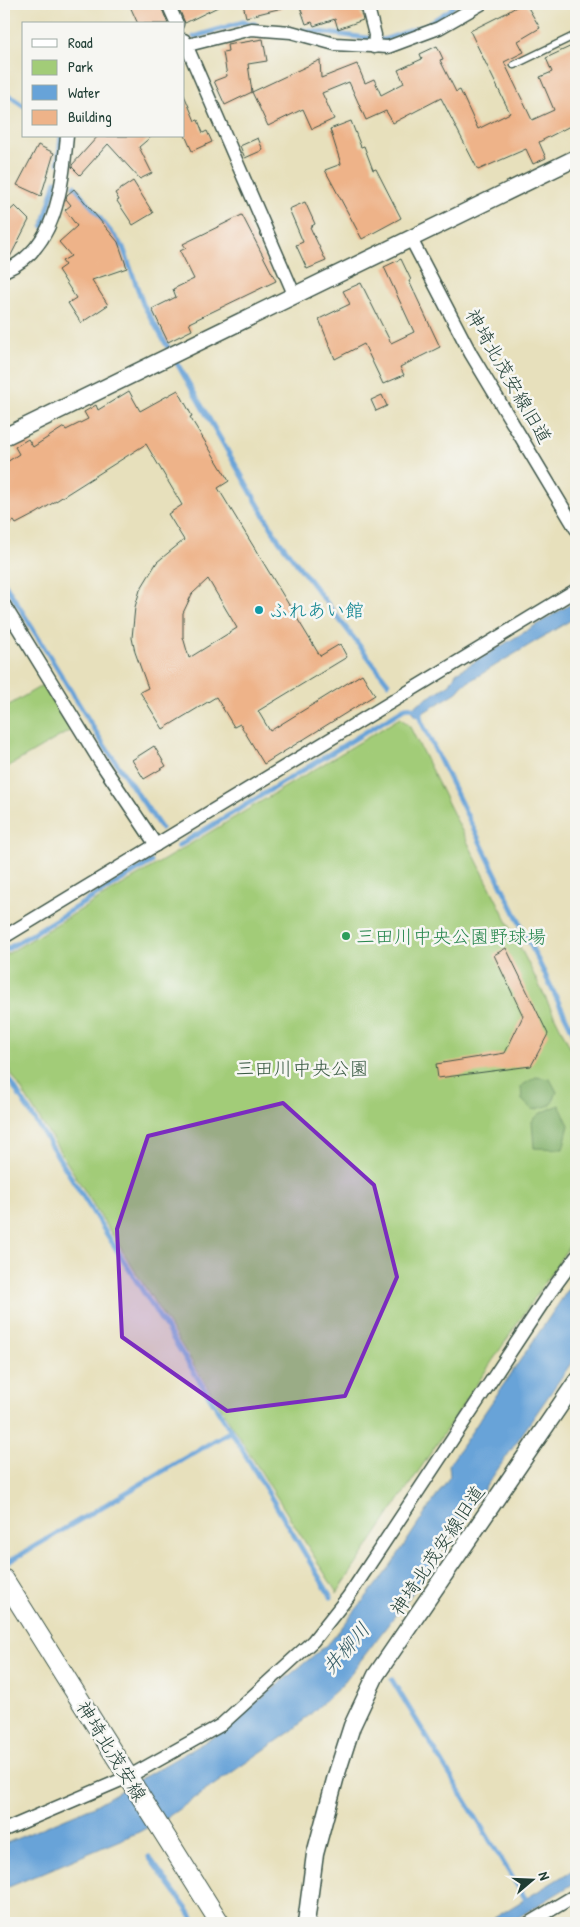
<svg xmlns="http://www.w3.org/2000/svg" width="580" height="1927" font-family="'Patrick Hand','Klee One',sans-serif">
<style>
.green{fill:#a2cc78;stroke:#608456}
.forest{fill:#81b068;stroke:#50764e}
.water{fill:#67a3d8;stroke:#437086}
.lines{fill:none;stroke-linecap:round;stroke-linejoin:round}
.stream{stroke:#67a3d8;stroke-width:5}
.building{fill:#eeb389;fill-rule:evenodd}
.service-casing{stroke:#3d5548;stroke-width:9}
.minor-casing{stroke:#3d5548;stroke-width:15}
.tertiary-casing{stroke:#3d5548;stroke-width:19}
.secondary-casing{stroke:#3d5548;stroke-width:21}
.service{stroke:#fff;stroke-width:6}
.minor{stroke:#fff;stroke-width:12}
.tertiary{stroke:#fff;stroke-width:16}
.secondary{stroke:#fff;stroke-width:19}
.marked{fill:#7b2cbf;fill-opacity:0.2;stroke:#7b2cbf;stroke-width:4;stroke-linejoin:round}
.culture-dot{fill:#0f9aa8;stroke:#f6f6f2;stroke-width:2}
.leisure-dot{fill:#2e9e5b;stroke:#f6f6f2;stroke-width:2}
.labels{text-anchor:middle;stroke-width:5;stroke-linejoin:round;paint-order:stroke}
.street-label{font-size:19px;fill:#1f3d34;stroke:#f6f6f2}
.culture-label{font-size:19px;fill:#0d838f;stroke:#f6f6f2;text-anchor:start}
.leisure-label{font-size:19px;fill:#27864d;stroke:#f6f6f2;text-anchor:start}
.park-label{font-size:19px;fill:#395a42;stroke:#f6f6f2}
.water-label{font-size:20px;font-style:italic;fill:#355c65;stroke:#f6f6f2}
</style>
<rect width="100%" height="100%" fill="#f6f6f2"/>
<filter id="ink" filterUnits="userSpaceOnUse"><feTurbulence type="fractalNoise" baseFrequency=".02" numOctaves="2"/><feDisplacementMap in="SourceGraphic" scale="10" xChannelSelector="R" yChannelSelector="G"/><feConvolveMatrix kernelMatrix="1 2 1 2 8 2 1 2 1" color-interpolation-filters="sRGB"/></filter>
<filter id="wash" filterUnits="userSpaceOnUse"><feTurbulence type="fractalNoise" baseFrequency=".0096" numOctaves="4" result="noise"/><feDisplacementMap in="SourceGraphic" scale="20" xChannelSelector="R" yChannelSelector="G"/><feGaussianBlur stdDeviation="1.12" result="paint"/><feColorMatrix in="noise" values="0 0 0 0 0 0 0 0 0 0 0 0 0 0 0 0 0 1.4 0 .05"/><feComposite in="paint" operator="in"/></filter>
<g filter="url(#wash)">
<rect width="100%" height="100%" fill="#e7e0bc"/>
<g class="green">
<path d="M43 685 71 730 4 769V708Z"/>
<path d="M400 718 409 725 576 1059V1236L337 1593 4 1062V956Z"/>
</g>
<g class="forest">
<path d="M536 1077 550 1079 557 1092 551 1105 533 1110 522 1100 521 1086Z"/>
<path d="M559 1105 569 1125 563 1149 534 1148 532 1121 539 1114Z"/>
</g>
<g class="water">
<path d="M576 601V617L463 685 457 692 416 717 411 708 450 684 456 673Z"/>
<path d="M576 1278V1356L413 1592 341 1686 293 1730 169 1816 139 1832 4 1889V1844L92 1807 217 1735 330 1642 387 1571 450 1476 449 1465Z"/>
<path d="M576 1868V1882L509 1923H486Z"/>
</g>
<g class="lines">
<g class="stream">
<path d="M303 30 383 40 426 25 450 10 455 4"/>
<path d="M194 37 243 22 255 24"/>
<path d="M4 92 24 106"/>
<path d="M58 163 61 136"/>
<path d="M74 186 123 247 143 304 278 539 388 683"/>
<path d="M43 226 56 181"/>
<path d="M4 582 104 745 161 828"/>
<path d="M419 710 421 721 576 1038"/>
<path d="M178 846 407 707 416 709"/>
<path d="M4 951 151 862"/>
<path d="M4 1071 231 1431 331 1597"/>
<path d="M8 1562 231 1431"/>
<path d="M392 1680 528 1903"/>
<path d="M149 1857 197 1923"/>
</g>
</g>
<g id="blocks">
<g class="building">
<path d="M129 4H160L168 24H138Z"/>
<path d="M177 4H224L185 23Z"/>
<path d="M243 4H282V8L246 17Z"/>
<path d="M299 4H358L363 20 338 29 335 19 314 26 312 22 306 24Z"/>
<path d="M521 4H526L540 28 518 41 524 52 504 62 532 120 554 110 540 77 552 72 546 58 576 44V123L539 142 546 158 533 164 526 149 478 170 441 98 393 123 386 111 366 120 349 82 322 93 334 119 312 129 303 109 268 126 252 92 320 60 321 78 357 64 365 83 374 79 381 95 404 83 398 70 422 59 420 54 437 46 443 59 440 60 456 92 460 90 478 129 510 113 470 31 506 13Z"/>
<path d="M263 39 267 61 248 64 252 92 225 105 214 81 227 76 223 52 228 51 227 45Z"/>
<path d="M184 95 195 121 198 120 203 133 207 131 212 142 192 151 184 133Z"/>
<path d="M351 121 361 147 364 146 373 170 376 169 401 218 362 239 325 170 341 164 330 129Z"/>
<path d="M98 136H152L139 147 152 173 140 179 108 144 80 175 72 167V165Z"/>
<path d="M258 138 263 150 245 158 240 146Z"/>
<path d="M38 145 54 153 41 196 17 185Z"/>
<path d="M133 181 153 213 133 225 117 201 119 200 115 193Z"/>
<path d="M74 189 118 242 127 268 92 280 108 305 81 323 68 303 76 298 58 270 65 265 62 261 71 256 59 242 77 226 65 210 71 205 66 199 67 195Z"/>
<path d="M305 202 315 224 310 227 326 261 307 269 296 245 303 242 289 209Z"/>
<path d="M15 206 29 220 9 259 4 262V216Z"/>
<path d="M242 215 276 281 189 323 192 330 168 342 152 309 176 297 173 289 194 279 180 251 186 248 183 244Z"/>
<path d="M401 259 411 280 409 281 440 347 400 367 404 375 383 384 364 344 335 359 319 319 350 304 343 291 361 283 391 343 414 332 384 267Z"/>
<path d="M178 390 192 416 190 417 229 481 218 488 320 656 340 644 347 657 258 711 270 731 362 674 375 695 264 764 240 724 234 727 216 697 163 729 140 692 148 688 135 652 132 638 135 607 140 590 157 562 184 540 168 514 182 505 146 444 37 513 16 524 14 521 4 527V464L19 454 15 447 28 439 33 447 64 427 66 430 88 419 84 412 96 405 98 410 129 391 140 411ZM208 579 237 628 189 658 183 637V613L192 594Z"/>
<path d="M382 395 387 406 376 411 371 400Z"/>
<path d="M154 746 166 766 144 779 132 760Z"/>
<path d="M506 948 548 1034 531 1066 438 1078 436 1064 505 1053 523 1016 494 955Z"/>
</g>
</g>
</g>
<g filter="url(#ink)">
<use href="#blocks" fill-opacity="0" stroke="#3d5548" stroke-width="1"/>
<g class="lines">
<g class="service-casing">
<path id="service" d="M514 65 576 35"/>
</g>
<g class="minor-casing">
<g id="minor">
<path d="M168 4 177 24"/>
<path d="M367 4 375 35 374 47"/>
<path d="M184 40 294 294"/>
<path d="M184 46 251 29 291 32 335 44 388 47 439 28 481 4"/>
<path d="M411 239 471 354 576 529"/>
<path d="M4 271C57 249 62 187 67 136"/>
<path d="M4 605 101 763 156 845"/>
<path d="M4 937 576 590"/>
<path d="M4 1830 128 1777 221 1725 313 1641 348 1597 546 1298 576 1257"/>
<path d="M529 1923 576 1895"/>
</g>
</g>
<g class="tertiary-casing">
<g id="tertiary">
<path d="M4 437 576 158"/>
<path d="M306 1923 315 1854 336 1776 352 1726 376 1675 576 1382"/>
</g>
</g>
<g class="secondary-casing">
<path id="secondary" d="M4 1579 220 1923"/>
</g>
<use href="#service" class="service"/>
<use href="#minor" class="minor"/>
<use href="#tertiary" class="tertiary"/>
<use href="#secondary" class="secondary"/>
</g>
</g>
<path class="marked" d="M283 1103 374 1185 397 1277 345 1396 227 1411 122 1337 117 1229 148 1136Z"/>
<circle class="culture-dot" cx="259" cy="610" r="5"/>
<circle class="leisure-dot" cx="346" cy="936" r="5"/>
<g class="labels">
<g class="street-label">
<text transform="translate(509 376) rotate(60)" y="7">神埼北茂安線旧道</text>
<text transform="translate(437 1550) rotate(-56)" y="7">神埼北茂安線旧道</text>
<text transform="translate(112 1751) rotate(58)" y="7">神埼北茂安線</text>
</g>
<g class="culture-label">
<text x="269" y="617">ふれあい館</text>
</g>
<g class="leisure-label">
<text x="356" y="943">三田川中央公園野球場</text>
</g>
<g class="park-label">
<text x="302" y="1075">三田川中央公園</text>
</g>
<g class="water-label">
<text transform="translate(346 1648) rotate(-49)" y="7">井柳川</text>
</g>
</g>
<rect width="580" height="1927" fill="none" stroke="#f6f6f2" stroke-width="20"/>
<rect x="22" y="22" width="162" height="115" fill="#f6f6f2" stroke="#a0aca6"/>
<rect x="32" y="39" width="25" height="8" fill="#ffffff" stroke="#a0aca6"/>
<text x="68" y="48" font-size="15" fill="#1f3d34">Road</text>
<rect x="32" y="60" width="25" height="15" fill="#a2cc78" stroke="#a0aca6"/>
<text x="68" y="72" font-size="15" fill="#1f3d34">Park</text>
<rect x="32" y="85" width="25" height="15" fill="#67a3d8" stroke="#a0aca6"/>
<text x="68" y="98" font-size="15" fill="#1f3d34">Water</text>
<rect x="32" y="110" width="25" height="15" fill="#eeb389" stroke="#a0aca6"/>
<text x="68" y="122" font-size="15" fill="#1f3d34">Building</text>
<g transform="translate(532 1880) rotate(71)" stroke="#f6f6f2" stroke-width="4" paint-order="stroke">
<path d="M0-4L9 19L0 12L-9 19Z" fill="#1f3d34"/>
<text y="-8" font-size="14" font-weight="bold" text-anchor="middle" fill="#1f3d34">N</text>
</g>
</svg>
